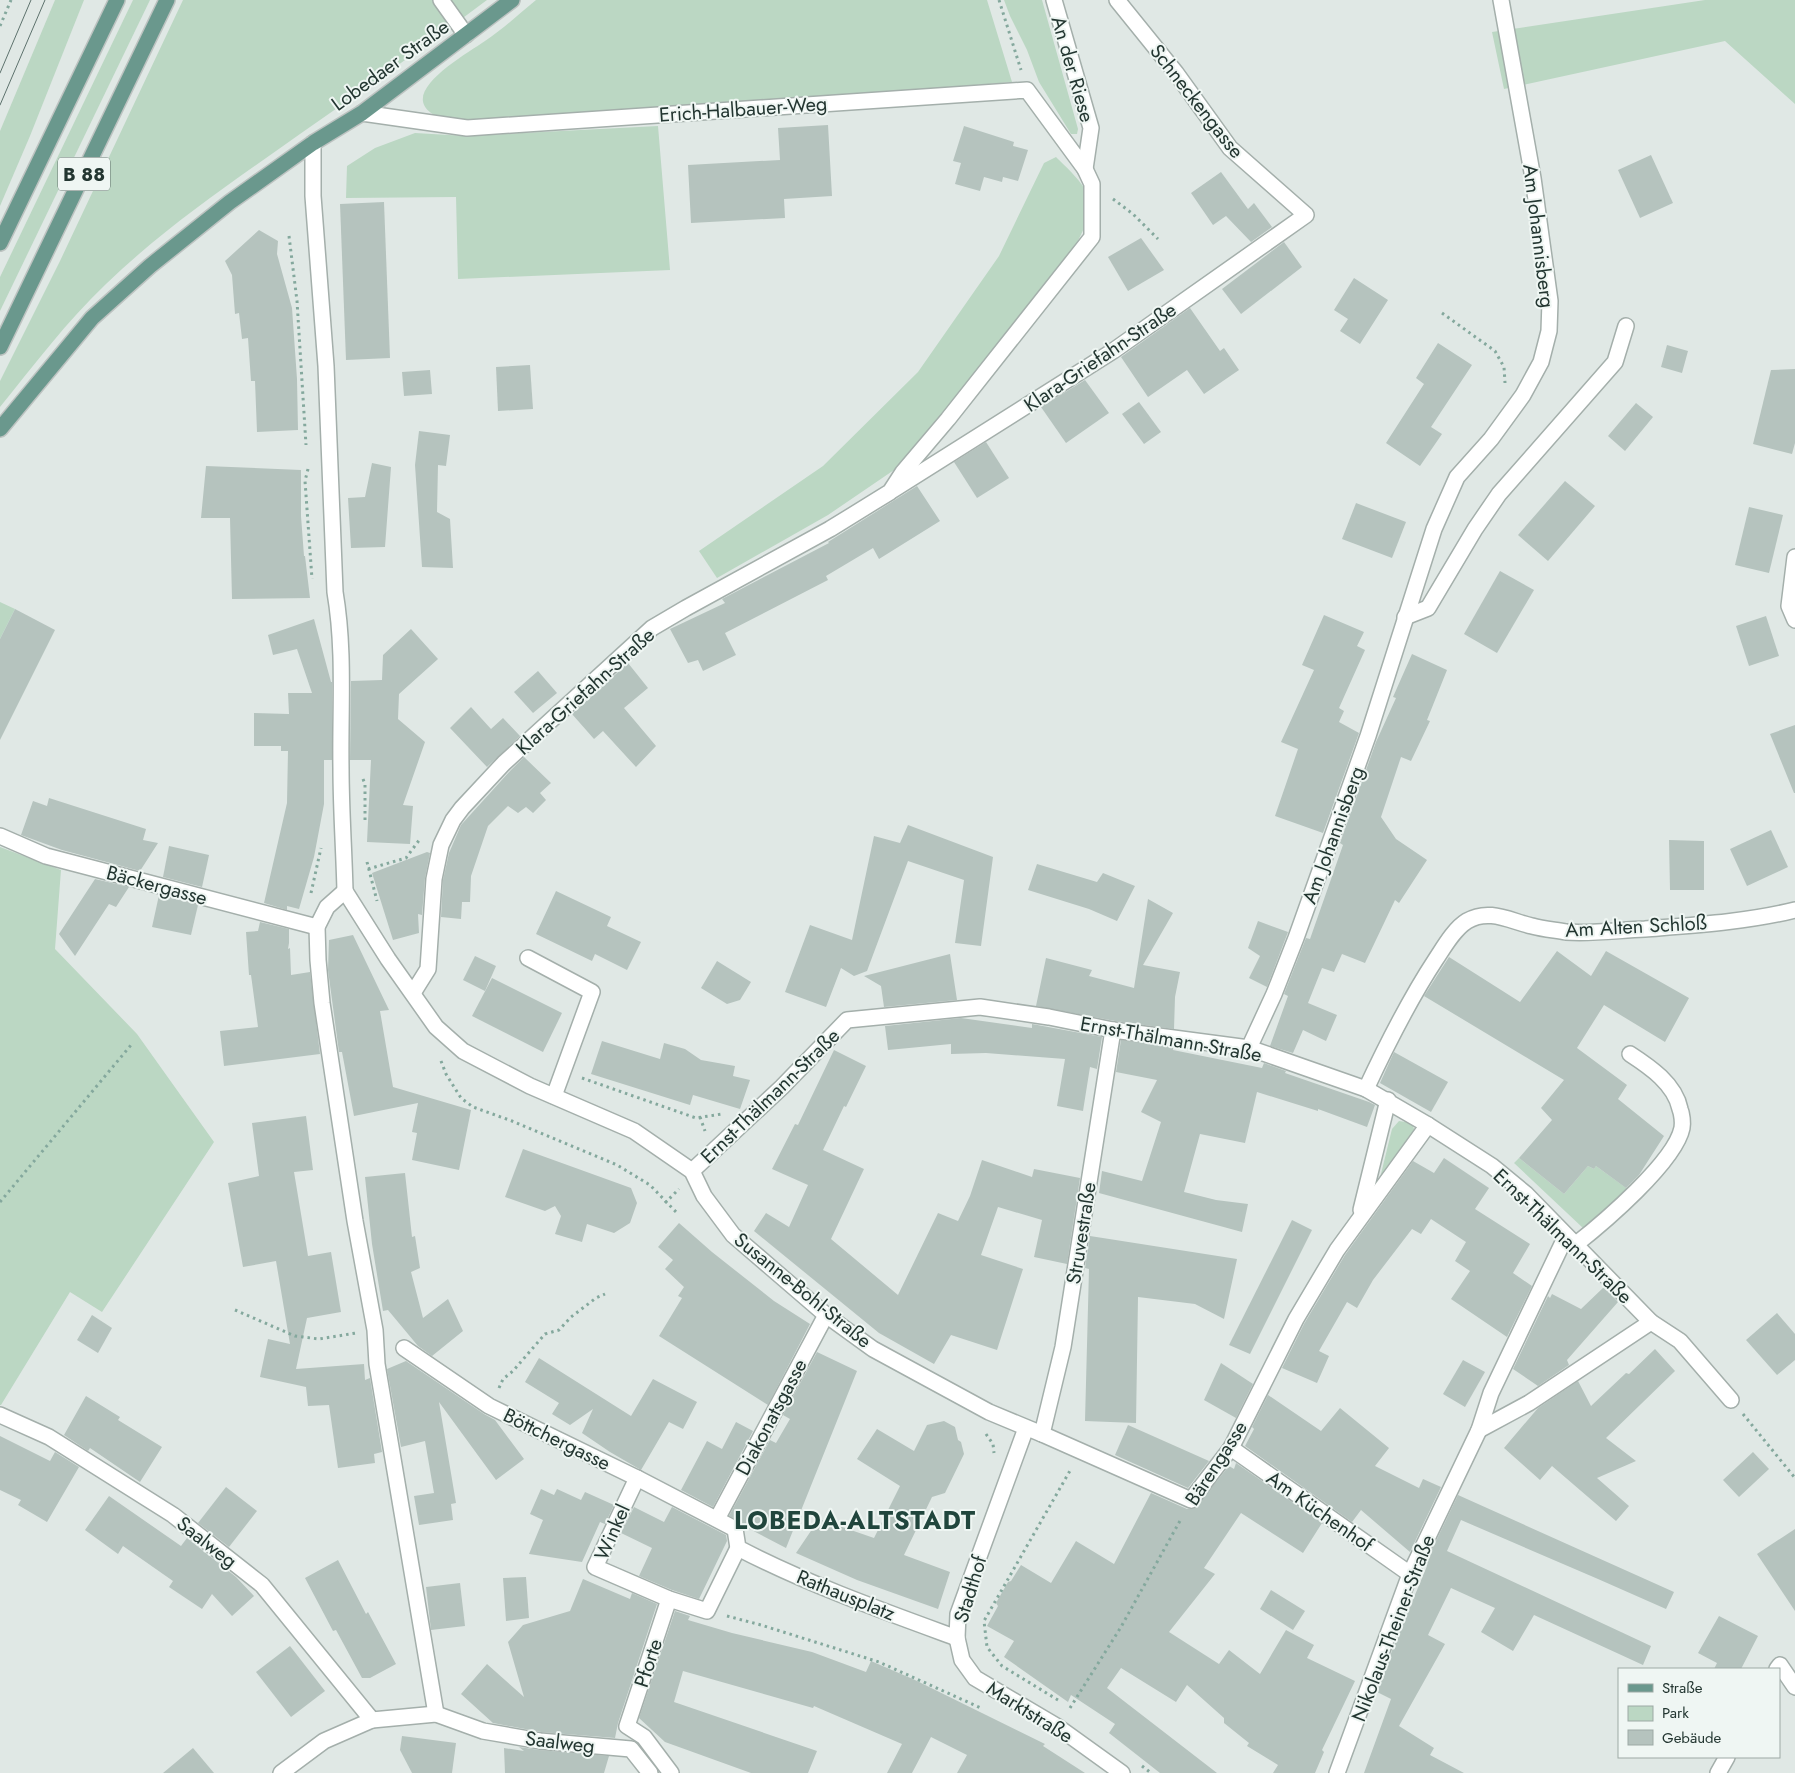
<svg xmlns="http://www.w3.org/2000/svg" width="1795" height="1773" font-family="Jost,sans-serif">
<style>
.green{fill:#bbd7c3}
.building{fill:#b5c3be}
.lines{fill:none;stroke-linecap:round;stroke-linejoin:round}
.minor-casing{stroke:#a4afab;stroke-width:18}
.major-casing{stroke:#bdc3c1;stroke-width:18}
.path{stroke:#84a89d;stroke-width:3;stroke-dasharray:2.5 4;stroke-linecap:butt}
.minor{stroke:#fff;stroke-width:15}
.major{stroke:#6a988d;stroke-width:15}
.tram{stroke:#5d726d;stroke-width:1}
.labels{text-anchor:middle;stroke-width:4;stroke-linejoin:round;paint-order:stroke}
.shield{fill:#eff6f3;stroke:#60706b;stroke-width:1}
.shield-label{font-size:19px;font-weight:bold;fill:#233631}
.street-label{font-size:20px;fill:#233631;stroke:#eff6f3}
.district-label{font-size:25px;font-weight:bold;letter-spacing:1px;fill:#21463d;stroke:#eff6f3}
</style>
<rect width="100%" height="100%" fill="#e0e8e5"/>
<g class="green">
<path d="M55 0H84L30 136 0 206V131Z"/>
<path d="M133 0H150L0 311V277Z"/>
<path d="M183 0H487C426 46 363 90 300 134 234 181 165 227 106 284 67 321 34 365 0 407V381L60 261Z"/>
<path d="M536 0H987L1012 82 705 108 449 121C382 101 462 57 485 41 503 29 519 14 536 0Z"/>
<path d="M1004 0H1042L1078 129 1077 134H1071L1039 82 1027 50 1010 16Z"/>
<path d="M1705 0H1795V104L1725 41 1504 89 1492 32Z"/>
<path d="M658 126 670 270 458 279 456 197 346 198 347 166 375 148 415 133 466 136Z"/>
<path d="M1056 157C1066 167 1084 183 1088 196 1094 212 1081 235 1074 248L973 380 907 458 894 470 828 515 717 578 699 551 823 466 918 372 999 256 1044 163Z"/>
<path d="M0 602 15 609 0 639Z"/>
<path d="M0 847 61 870 55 949 137 1034 214 1142 102 1312 70 1292 1 1405H0Z"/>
<path d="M1399 1121 1412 1123 1415 1132 1378 1186 1392 1129Z"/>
<path d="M1519 1158 1564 1194 1588 1166 1594 1169 1596 1166 1629 1190 1583 1228 1514 1163Z"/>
</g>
<g class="building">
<path d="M828 125 832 196 784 199 785 218 691 223 688 165 780 160 778 128Z"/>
<path d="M964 126 1014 142 1013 146 1028 150 1018 181 1003 177 1002 182 984 177 980 191 955 184 961 163 953 161Z"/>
<path d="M1651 155 1673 203 1640 218 1618 170Z"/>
<path d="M1221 172 1248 209 1254 203 1272 227 1251 242 1226 216 1213 225 1191 193Z"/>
<path d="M384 202 390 358 346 360 340 204Z"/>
<path d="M259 230 278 241 277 254 292 308 297 379 298 430 257 432 255 381H251L248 338 242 339 239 313 235 314 232 275 225 261Z"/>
<path d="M1141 238 1164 270 1128 291 1108 257Z"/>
<path d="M1284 242 1302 267 1241 314 1222 289Z"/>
<path d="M1354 278 1388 300 1360 344 1340 331 1348 319 1334 310Z"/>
<path d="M1190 308 1220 351 1224 348 1239 370 1204 394 1187 370 1148 397 1121 357Z"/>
<path d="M1438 343 1472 365 1431 427 1442 434 1420 466 1386 443 1424 384 1416 378Z"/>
<path d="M1667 345 1688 351 1682 373 1661 367Z"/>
<path d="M530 365 533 409 498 411 496 367Z"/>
<path d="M1795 369V443L1792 454 1753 444 1771 370Z"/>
<path d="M430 370 432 394 404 396 402 372Z"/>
<path d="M1085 380 1109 413 1066 443 1041 407Z"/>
<path d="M1139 402 1161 432 1144 444 1122 414Z"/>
<path d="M1636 403 1653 417 1625 451 1608 436Z"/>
<path d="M419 431 450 435 446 466 438 465 437 512 450 519 453 568 422 567 415 465Z"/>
<path d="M986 442 1009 478 977 498 954 462Z"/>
<path d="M372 463 391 467 385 547 351 548 348 498 365 497Z"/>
<path d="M206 466 301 470V516L304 556H305L310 598 232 599 230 518H201Z"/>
<path d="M1565 481 1595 506 1548 561 1518 535Z"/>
<path d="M917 486 940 521 879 559 873 548 826 576 828 580 725 633 736 655 703 671 698 660 688 663 670 629 725 603 722 599 829 543 828 542Z"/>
<path d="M1356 503 1406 522 1392 558 1342 539Z"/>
<path d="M1749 507 1783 515 1769 573 1735 565Z"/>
<path d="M1500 571 1534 590 1497 653 1464 634Z"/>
<path d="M15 609 55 630 0 740V639Z"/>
<path d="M1324 615 1364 632 1357 646 1365 650 1339 708 1344 711 1339 722 1359 733 1323 833 1275 816 1298 749 1281 742 1314 670 1302 665Z"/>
<path d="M1766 616 1779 656 1749 666 1736 626Z"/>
<path d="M314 619 331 682H332V760H324V804L314 857 299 909 287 906V910L264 903 287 803 288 751H281V746H254V713L289 714 288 693H312L297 649 273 655 268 635Z"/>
<path d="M411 629 438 659 399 694 398 719 425 742 403 805 413 806 410 844 367 842 371 760H350L351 681 382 680 383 655Z"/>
<path d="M1412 654 1447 670 1427 720 1430 721 1411 761 1401 757 1381 817 1396 839 1427 860 1399 903 1395 900 1365 963 1342 954 1334 972 1322 968 1308 1003 1337 1015 1326 1041 1303 1030 1293 1053 1270 1046 1288 996 1284 994 1306 938 1310 939 1343 845 1340 843 1376 742 1396 698 1393 697Z"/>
<path d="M628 663 648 688 624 708 656 746 636 767 603 731 594 739 572 714Z"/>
<path d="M538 671 557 693 533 713 514 692Z"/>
<path d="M471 707 491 729 503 718 520 736 487 767 450 728Z"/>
<path d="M1795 725V793H1794L1770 734Z"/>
<path d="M524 757 551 783 540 793 546 800 533 813 526 807 518 813 508 806 488 826 471 876 470 902H462L461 919 441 917 443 880 449 853 461 825 511 770Z"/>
<path d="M49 798 146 829 143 840 158 843 140 871 62 850 21 835 33 801 47 806Z"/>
<path d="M908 825 993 857 981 946 955 943 964 880 908 861 867 971 854 976 841 968 826 1007 785 992 810 925 852 940 874 836 900 843Z"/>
<path d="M1771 830 1788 867 1747 886 1730 849Z"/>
<path d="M1669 840 1704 841V890H1670Z"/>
<path d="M169 846 209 855 202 887 163 877Z"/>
<path d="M427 852 430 853 425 878 422 915 418 914 419 933 393 940 372 873Z"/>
<path d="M1037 864 1097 882 1103 873 1135 886 1117 921 1089 909 1028 890Z"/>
<path d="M95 879 129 887 116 907 109 904 75 956 59 934Z"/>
<path d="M556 891 611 917 607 926 641 942 627 970 595 954 592 961 536 934Z"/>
<path d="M159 895 198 905 191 935 152 927Z"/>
<path d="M1148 899 1173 913 1143 965 1180 972 1175 997 1174 1029 1115 1021 1036 1006 1046 958 1092 970 1089 976 1134 988Z"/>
<path d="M1258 921 1288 932 1267 987 1249 978 1260 956 1248 948Z"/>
<path d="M260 922 289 929V943L288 949 290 948 291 975 310 972 320 1054 224 1066 220 1031 258 1027 251 975H249L246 932 258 931Z"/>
<path d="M353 935 389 1010 380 1011 393 1087 471 1110 459 1170 412 1160 417 1133 412 1132 418 1103 354 1116 342 1052H339L328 970 329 940Z"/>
<path d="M1557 951 1591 976 1606 951 1689 998 1665 1042 1604 1005 1577 1048 1627 1085 1618 1099 1664 1136 1639 1175 1626 1188 1596 1166 1594 1169 1588 1166 1564 1194 1519 1158 1552 1120 1541 1108 1564 1080 1424 996 1449 957 1520 1002Z"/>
<path d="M950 954 957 1000 884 1007 881 986 864 976Z"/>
<path d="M475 956 496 966 485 991 463 980Z"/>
<path d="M717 961 751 982 740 1000 727 1004 701 988Z"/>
<path d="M492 978 562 1013 543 1052 472 1016Z"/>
<path d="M961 1018 1032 1028V1024L1102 1037 1097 1069 1090 1067 1083 1111 1057 1106 1065 1059 986 1053 951 1054V1044L888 1050 885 1026Z"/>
<path d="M1121 1040 1173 1047V1050L1262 1068 1264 1063 1286 1071 1285 1073 1369 1102 1375 1105 1367 1127 1318 1109V1111L1257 1092 1245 1143 1200 1134 1184 1192 1216 1200 1248 1204 1242 1232 1099 1193 1102 1171 1142 1181 1161 1122 1141 1112 1157 1080 1116 1072Z"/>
<path d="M602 1041 660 1059 664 1043 685 1049 701 1060 735 1066 733 1076 750 1080 740 1109 693 1095 690 1105 591 1074Z"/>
<path d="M834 1050 866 1066 846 1107 844 1106 823 1150 864 1169 831 1239 898 1295 938 1213 958 1221 970 1196 982 1160 1032 1177 1034 1169 1080 1178 1067 1264 1034 1257 1042 1220 998 1207 981 1255 1023 1269 997 1350 951 1335 934 1364 879 1333 754 1231 766 1213 789 1227 808 1185 772 1169 795 1124 798 1125Z"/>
<path d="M1394 1052 1448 1082 1431 1112 1380 1083Z"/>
<path d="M306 1116 313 1170 294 1172 308 1256 331 1252 341 1312 307 1318 296 1369 364 1364 365 1380 370 1378 382 1452 374 1454 375 1463 338 1468 329 1405 308 1406 306 1387 260 1377 268 1339 290 1344 276 1261 243 1267 228 1183 259 1176 252 1123Z"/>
<path d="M523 1149 631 1188 637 1203 630 1223 614 1233 587 1224 582 1242 555 1234 561 1216 555 1206 545 1211 505 1197Z"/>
<path d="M1444 1158 1489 1188 1475 1209 1530 1244 1513 1273 1532 1286 1507 1337 1451 1299 1470 1271 1455 1261 1466 1242 1431 1219 1421 1234 1412 1229 1373 1280 1357 1308 1347 1302 1319 1351 1329 1356 1317 1383 1282 1368 1304 1324 1345 1255 1413 1161 1434 1173Z"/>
<path d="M405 1173 412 1237 415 1236 420 1268 411 1272 423 1318 448 1299 463 1331 432 1356 418 1346 388 1310 383 1311 372 1244 365 1177Z"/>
<path d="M1292 1220 1312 1230 1250 1354 1229 1345Z"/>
<path d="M679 1223 712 1252 774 1301 810 1324 768 1405 659 1336 682 1298 678 1296 684 1287 665 1269 673 1260 658 1247Z"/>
<path d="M1090 1236 1237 1259 1224 1319 1195 1304 1138 1297 1136 1423 1085 1421 1089 1269 1085 1268Z"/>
<path d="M1604 1287 1618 1302 1567 1360 1569 1365 1538 1386 1513 1369 1548 1296 1550 1298 1552 1294 1581 1309Z"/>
<path d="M1777 1313 1795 1334V1360L1777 1375 1746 1340Z"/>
<path d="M92 1315 112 1328 98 1353 77 1340Z"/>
<path d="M1655 1349 1675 1371 1606 1438 1636 1461 1597 1478 1629 1506 1616 1521 1552 1466 1540 1480 1504 1448 1538 1408 1578 1381 1591 1406 1626 1373 1629 1374Z"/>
<path d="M817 1352 857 1371 786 1548 744 1526 740 1521 729 1516 770 1440 776 1443 790 1419 783 1415Z"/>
<path d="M539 1358 631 1416 653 1379 697 1402 683 1429 669 1422 641 1470 610 1452 582 1433 593 1409 570 1425 552 1414 559 1403 525 1382Z"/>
<path d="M1463 1360 1485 1372 1465 1407 1443 1394Z"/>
<path d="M406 1361 484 1414 495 1420 524 1459 496 1480 439 1402 456 1503 451 1504 453 1520 419 1525 414 1496 434 1493 425 1441 401 1447 387 1369Z"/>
<path d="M1221 1363 1253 1384 1236 1418 1204 1400Z"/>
<path d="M1268 1395 1321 1431 1340 1408 1389 1448 1375 1466 1419 1488 1423 1479 1441 1487 1410 1552 1361 1510 1352 1522 1245 1446 1254 1429 1252 1427Z"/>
<path d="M86 1396 120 1417 118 1420 162 1447 140 1482 90 1448 88 1451 64 1435Z"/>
<path d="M944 1421 955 1427 958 1440 961 1442 964 1454 945 1493 932 1497 904 1555 950 1572 938 1609 857 1580 796 1553 819 1519 874 1538 900 1486 857 1459 877 1429 914 1451 927 1425Z"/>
<path d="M736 1422 753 1431 713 1507 681 1490 707 1441 722 1449Z"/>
<path d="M1128 1425 1209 1461 1188 1488 1115 1455Z"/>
<path d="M0 1436 50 1461 55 1452 79 1467 47 1522 18 1505 21 1500 0 1490Z"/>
<path d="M1753 1452 1769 1469 1739 1497 1723 1480Z"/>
<path d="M1236 1463 1322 1523 1303 1553 1241 1513 1204 1568 1215 1574 1169 1632 1219 1664 1229 1650 1260 1674 1286 1630 1314 1645 1307 1658 1355 1681 1322 1750 1324 1752 1315 1773H1273L1278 1765 1247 1746 1249 1743 1224 1723V1718L1187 1685 1176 1702 1121 1668 1107 1688 1217 1773H1160L1109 1733 1115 1724 1071 1695 1068 1702 1004 1657 1014 1641 987 1626 998 1606 996 1603 1008 1582 1011 1581 1021 1565 1051 1583 1076 1541 1114 1564 1151 1493 1187 1509 1195 1508 1229 1466 1234 1469Z"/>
<path d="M226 1487 257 1511 229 1547 198 1523Z"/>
<path d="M541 1489 554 1495 557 1489 581 1500 585 1492 614 1505 605 1524 600 1522 582 1562 529 1554 543 1520 530 1514Z"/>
<path d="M1458 1495 1674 1592 1666 1609 1598 1579 1461 1520 1447 1551 1651 1646 1643 1665 1534 1615 1513 1651 1481 1632 1495 1608 1451 1588 1428 1635 1445 1644 1399 1726 1434 1748 1430 1755 1464 1773H1364L1391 1699 1377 1692 1393 1648 1427 1566 1425 1564Z"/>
<path d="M109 1496 181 1546 187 1538 236 1577 254 1596 232 1616 212 1594 202 1609 169 1587 173 1581 123 1546 118 1554 85 1530Z"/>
<path d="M634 1507 664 1522 672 1507 726 1535 727 1541 699 1599 672 1590 639 1576 652 1548 621 1533Z"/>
<path d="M1795 1529V1611L1757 1554Z"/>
<path d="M338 1560 366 1614 368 1612 396 1664 370 1678H362L336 1630 333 1631 305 1578Z"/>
<path d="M526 1577 529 1618 506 1621 503 1578Z"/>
<path d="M583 1579 630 1599 632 1593 657 1604 618 1723 615 1738 541 1732 493 1723 461 1694 487 1664 524 1697 508 1642 523 1625 570 1611Z"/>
<path d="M460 1583 465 1626 431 1630 426 1587Z"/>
<path d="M1271 1590 1305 1611 1293 1630 1260 1609Z"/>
<path d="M675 1611 690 1616 688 1620 732 1633 812 1652 866 1672 871 1661 915 1680 1045 1744 1043 1746 1085 1773H957L967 1755 931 1737 912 1773H887L902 1744 814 1706 813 1708 683 1671 674 1702 817 1751 808 1773H751L665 1742 639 1718Z"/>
<path d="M1719 1616 1758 1636 1741 1669H1714L1717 1663 1698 1653Z"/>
<path d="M290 1646 325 1691 291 1717 256 1672Z"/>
<path d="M402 1736 456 1743 452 1773H412L400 1750Z"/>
<path d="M519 1747 539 1750 609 1756 604 1773H505L504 1748 524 1751Z"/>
<path d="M193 1748 214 1773H163Z"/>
</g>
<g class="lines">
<g class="minor-casing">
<g id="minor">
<path d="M441 0 466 35"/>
<path d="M1054 0 1091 128 1085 169"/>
<path d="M362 113 467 128 1027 90 1085 169 1092 184V237L948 419 903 472 890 492 830 529 686 608 652 628 504 763 462 808 453 820 441 845 434 879 428 969 413 993"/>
<path d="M313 143V196L326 366 335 592C345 651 340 709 341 768 341 809 344 850 345 891"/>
<path d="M893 490 1113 351 1306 215 1230 148 1176 73 1117 0"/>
<path d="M1795 557 1789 606 1795 620"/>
<path d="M1405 617 1428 608 1475 529 1499 494 1615 362 1626 326"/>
<path d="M0 836 46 856 317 927"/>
<path d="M345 891 388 959 436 1027 463 1051 530 1086 634 1131 692 1171 704 1196 733 1235 826 1315 873 1349 989 1412 1042 1434 1191 1500 1231 1448 1296 1319 1337 1250 1428 1125"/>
<path d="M345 891 327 907 317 927 318 960 322 1003 355 1221 375 1330 377 1364 436 1714"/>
<path d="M528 958 592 992 554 1096"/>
<path d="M1249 1048 1274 994 1296 938 1368 736 1434 529 1457 477 1491 439 1523 395 1541 362 1549 331 1550 301 1533 178 1501 0"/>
<path d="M1366 1089C1387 1044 1409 1000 1436 959 1444 947 1454 929 1467 921 1489 908 1510 921 1532 926 1543 929 1555 930 1566 932 1592 934 1619 930 1645 929 1695 925 1746 922 1795 910"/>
<path d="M692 1171 782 1087 847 1020 980 1007 1049 1017 1113 1030 1249 1048 1366 1089 1428 1125 1492 1166 1526 1194 1651 1322 1680 1341 1731 1400"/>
<path d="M1361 1210 1388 1100"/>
<path d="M1575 1245C1603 1223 1675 1162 1682 1128 1683 1123 1682 1114 1680 1109 1675 1084 1650 1067 1630 1054"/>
<path d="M404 1348 489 1406 637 1478 735 1529 738 1548C807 1584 883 1611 957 1638"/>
<path d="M0 1415 49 1437 173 1515 262 1585 372 1720 436 1714 483 1731 540 1741 631 1749 650 1773"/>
<path d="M1026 1428 958 1614 957 1638 962 1660 975 1678 1058 1727 1122 1773"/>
<path d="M1479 1430 1529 1403 1651 1322"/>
<path d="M1042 1434 1063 1347 1113 1030"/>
<path d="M1231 1448 1410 1574"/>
<path d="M637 1478 595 1567 669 1599 707 1611 738 1548"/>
<path d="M717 1519 826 1315"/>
<path d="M669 1599 627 1726 644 1737 671 1773"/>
<path d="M1777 1669 1780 1665 1795 1687"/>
<path d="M281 1773 324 1741 372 1720"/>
<path d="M1337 1773 1410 1574 1479 1430 1491 1393 1566 1236"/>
<path d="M1718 1773 1727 1757"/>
</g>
</g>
<g class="major-casing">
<g id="major">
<path d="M0 243 117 0"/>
<path d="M0 347 167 0"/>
<path d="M0 429 92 318 150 266 230 202 313 143 362 113 512 0"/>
</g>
</g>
<g class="path">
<path d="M999 0 1021 70"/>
<path d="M0 26 11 0"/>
<path d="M1113 199 1133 214 1158 239"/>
<path d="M289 236 297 301 306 445"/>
<path d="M1442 313 1495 351 1504 367 1505 383"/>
<path d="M308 469 305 481 312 579"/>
<path d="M363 779 365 784V820"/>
<path d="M367 862 377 901"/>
<path d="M368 869 406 858 420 839"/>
<path d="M311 893 321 848"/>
<path d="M441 1061 446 1074 461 1098 473 1107 512 1121 617 1165 650 1185 678 1214"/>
<path d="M582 1078 696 1118 722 1114"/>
<path d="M700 1117 705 1131"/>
<path d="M0 1202 131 1045"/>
<path d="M665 1203 679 1189"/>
<path d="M235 1310 295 1336 319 1339 356 1333"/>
<path d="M499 1388 503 1379 513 1371 545 1334 559 1330 571 1317 596 1298 605 1294"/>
<path d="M1743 1414 1795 1478"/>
<path d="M986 1434 993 1444 994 1453"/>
<path d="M727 1616 761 1625 879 1662 981 1708"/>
<path d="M1058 1700 1002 1666 987 1647 984 1621 1071 1469"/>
<path d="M1070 1708 1121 1627 1181 1519"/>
<path d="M1142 1766 1151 1773"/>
</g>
<use href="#minor" class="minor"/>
<use href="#major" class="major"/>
<g class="tram">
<path d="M0 73 31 0"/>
<path d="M0 105 45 0"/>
</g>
</g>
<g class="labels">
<rect class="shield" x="58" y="157.5" width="52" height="33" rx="4"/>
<g class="shield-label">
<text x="84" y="181">B 88</text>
</g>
<g class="street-label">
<text transform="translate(390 65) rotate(-36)" y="7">Lobedaer Straße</text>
<text transform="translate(1073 69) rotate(74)" y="7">An der Riese</text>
<text transform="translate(1197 101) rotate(52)" y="7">Schneckengasse</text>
<text transform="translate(743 109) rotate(-4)" y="7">Erich-Halbauer-Weg</text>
<text transform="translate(1539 236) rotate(83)" y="7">Am Johannisberg</text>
<text transform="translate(1100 357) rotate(-34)" y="7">Klara-Griefahn-Straße</text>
<text transform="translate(585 691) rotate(-42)" y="7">Klara-Griefahn-Straße</text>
<text transform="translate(1333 835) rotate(-70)" y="7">Am Johannisberg</text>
<text transform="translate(157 885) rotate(15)" y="7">Bäckergasse</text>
<text transform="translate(1636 926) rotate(-3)" y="7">Am Alten Schloß</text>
<text transform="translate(1171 1039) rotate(10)" y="7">Ernst-Thälmann-Straße</text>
<text transform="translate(770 1096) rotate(-44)" y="7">Ernst-Thälmann-Straße</text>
<text transform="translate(1081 1233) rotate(-81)" y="7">Struvestraße</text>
<text transform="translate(1563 1236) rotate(44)" y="7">Ernst-Thälmann-Straße</text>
<text transform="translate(803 1290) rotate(39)" y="7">Susanne-Bohl-Straße</text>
<text transform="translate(771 1417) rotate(-62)" y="7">Diakonatsgasse</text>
<text transform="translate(557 1439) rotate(26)" y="7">Böttchergasse</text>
<text transform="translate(1216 1463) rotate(-57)" y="7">Bärengasse</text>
<text transform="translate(1320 1511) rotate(35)" y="7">Am Küchenhof</text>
<text transform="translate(612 1532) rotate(-66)" y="7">Winkel</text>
<text transform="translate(207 1542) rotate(38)" y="7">Saalweg</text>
<text transform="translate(970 1589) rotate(-73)" y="7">Stadthof</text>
<text transform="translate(846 1595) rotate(22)" y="7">Rathausplatz</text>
<text transform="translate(1393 1628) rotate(-69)" y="7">Nikolaus-Theiner-Straße</text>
<text transform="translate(648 1663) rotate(-72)" y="7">Pforte</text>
<text transform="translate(1030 1712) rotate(32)" y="7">Marktstraße</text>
<text transform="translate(560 1742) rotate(7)" y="7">Saalweg</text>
</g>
<g class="district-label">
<text x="855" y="1529">LOBEDA-ALTSTADT</text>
</g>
</g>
<rect x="1618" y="1668" width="162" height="90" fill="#eff6f3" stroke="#9da9a5"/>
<rect x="1628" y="1684" width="25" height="8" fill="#6a988d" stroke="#9da9a5"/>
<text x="1662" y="1693" font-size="15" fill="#233631">Straße</text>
<rect x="1628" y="1706" width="25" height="15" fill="#bbd7c3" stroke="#9da9a5"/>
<text x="1662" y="1718" font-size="15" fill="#233631">Park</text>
<rect x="1628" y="1730" width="25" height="15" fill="#b5c3be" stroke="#9da9a5"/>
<text x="1662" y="1743" font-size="15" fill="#233631">Gebäude</text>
</svg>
